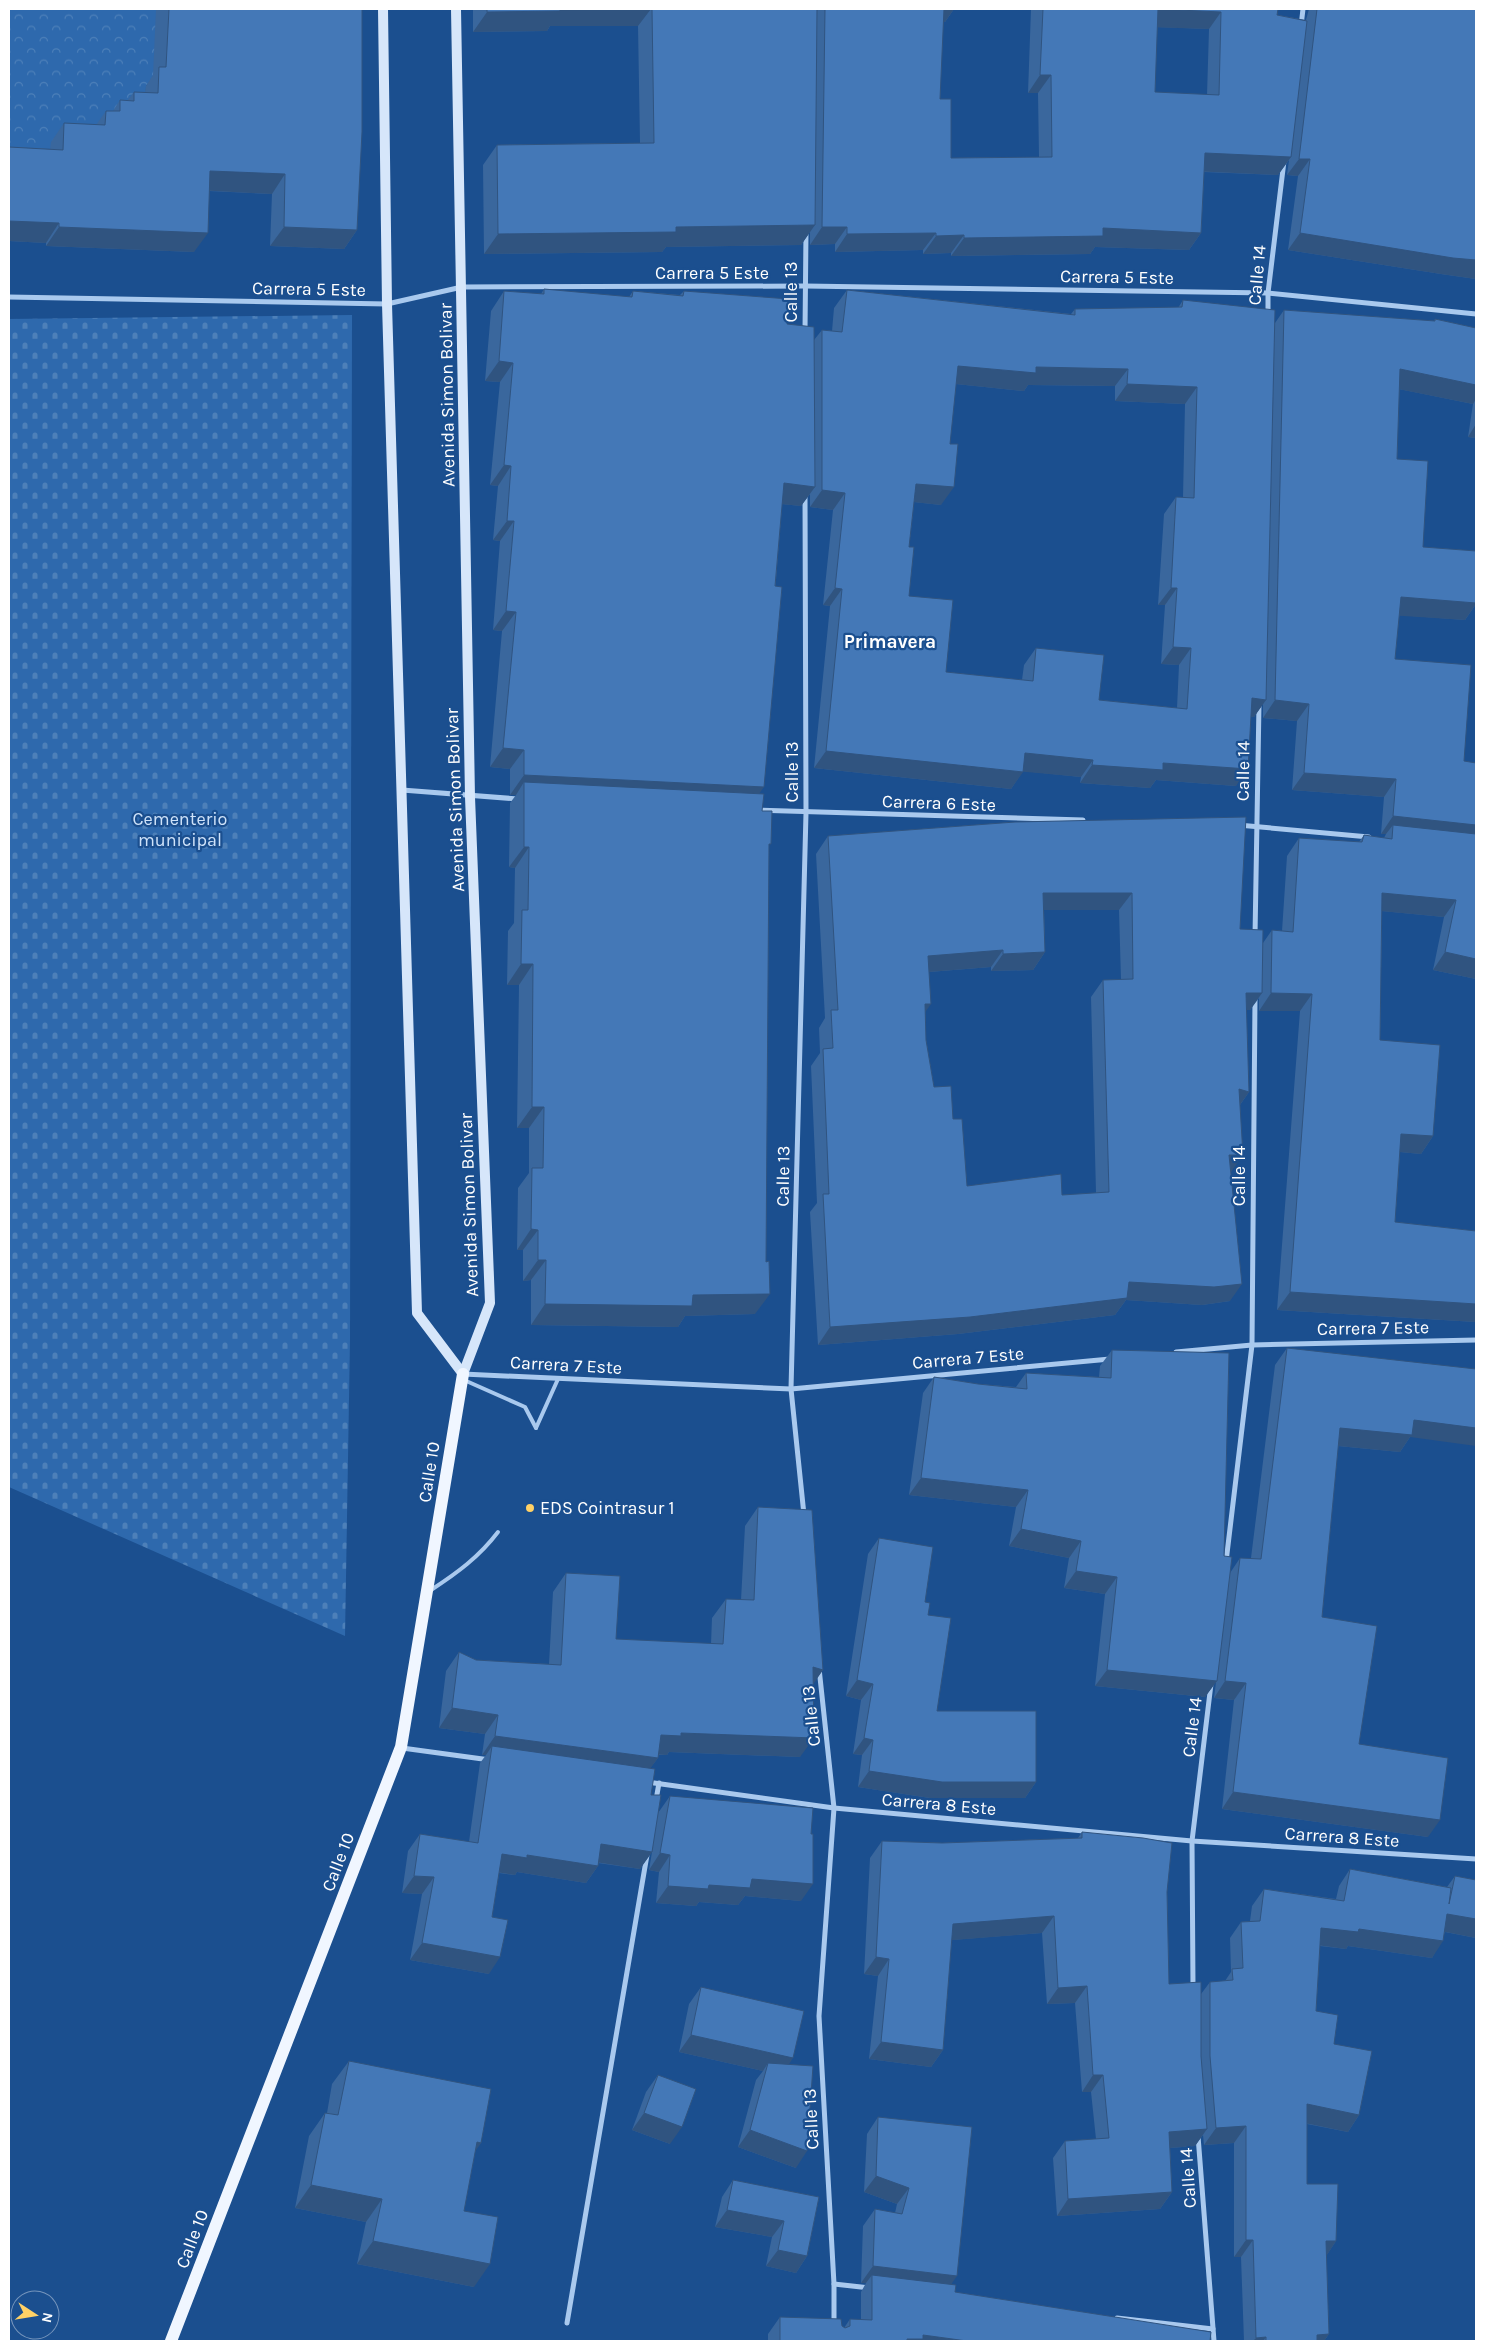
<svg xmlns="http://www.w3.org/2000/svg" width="1485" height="2350" font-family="Karla,sans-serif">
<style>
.forest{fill:url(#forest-crowns)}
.cemetery{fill:url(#cemetery-stones)}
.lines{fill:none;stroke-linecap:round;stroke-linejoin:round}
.lane{stroke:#a9c9ee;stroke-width:4}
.street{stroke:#a9c9ee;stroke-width:5}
.secondary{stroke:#d6e6fa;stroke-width:10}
.primary{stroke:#f0f6ff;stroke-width:12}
.wall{fill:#3a679d;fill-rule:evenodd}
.shaded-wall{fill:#305480}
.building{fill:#4478b7;stroke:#305480;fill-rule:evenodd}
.poi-dot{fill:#ffd166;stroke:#1b4f8f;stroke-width:2}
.labels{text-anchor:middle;stroke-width:4.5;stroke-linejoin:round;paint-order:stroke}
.street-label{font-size:18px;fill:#fff;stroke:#1b4f8f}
.park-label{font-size:18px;fill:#cfe3fa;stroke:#1b4f8f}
.poi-label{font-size:18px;fill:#fff;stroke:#1b4f8f;text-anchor:start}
.neighbourhood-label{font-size:19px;font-weight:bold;fill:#fff;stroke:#1b4f8f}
</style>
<defs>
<pattern id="forest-crowns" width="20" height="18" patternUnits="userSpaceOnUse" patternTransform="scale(1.25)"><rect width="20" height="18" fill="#2e69ad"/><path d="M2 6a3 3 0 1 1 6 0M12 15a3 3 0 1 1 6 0" fill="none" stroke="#4d80b9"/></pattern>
<pattern id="cemetery-stones" width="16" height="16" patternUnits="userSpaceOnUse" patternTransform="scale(1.25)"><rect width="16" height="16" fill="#2e69ad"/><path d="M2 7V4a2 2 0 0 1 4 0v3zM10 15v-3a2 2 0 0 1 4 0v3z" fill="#4d80b9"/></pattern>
</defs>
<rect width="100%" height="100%" fill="#1b4f8f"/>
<path class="forest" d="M9 9H156L192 34 146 86 145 112 49 169 9 167Z"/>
<path class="cemetery" d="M352 315 350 1340 345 1636 9 1487V319Z"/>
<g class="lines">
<g class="lane">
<path d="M464 1380 525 1407 536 1428"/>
<path d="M536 1428 558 1379"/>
<path d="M431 1590C457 1573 479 1557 498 1532"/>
</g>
<g class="street">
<path d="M1301 26 1303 9"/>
<path d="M9 297 387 304 462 287 805 286 1268 293 1476 314"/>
<path d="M1268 314V293L1284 161"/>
<path d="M805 331 806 232"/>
<path d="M402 790 518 799"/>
<path d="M756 810 1083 820"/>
<path d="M1238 825 1369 837"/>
<path d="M1255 936 1259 704"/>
<path d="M1176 1352 1252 1345 1476 1340"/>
<path d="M463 1374 791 1389 1110 1359"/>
<path d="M804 1515 791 1389 806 813 805 494"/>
<path d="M1226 1562 1252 1345 1255 999"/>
<path d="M819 1668 834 1808 819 2016 834 2284V2325"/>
<path d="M402 1748 490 1760"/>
<path d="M647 1782 834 1808 1192 1841 1476 1859"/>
<path d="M656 1800 659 1783"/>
<path d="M1193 1987 1192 1841 1211 1684"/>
<path d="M1198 2136 1214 2341"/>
<path d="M834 2284 870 2288"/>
<path d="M1117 2318 1213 2329"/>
<path d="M567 2323 647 1855"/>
</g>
<g class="secondary">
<path d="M383 9 387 304 417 1313 463 1374"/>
<path d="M456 9 470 797 490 1303 463 1374"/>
</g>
<path class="primary" d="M171 2341 401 1747 463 1374"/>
</g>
<g class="wall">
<path d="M156 9H362L357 230 344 249 270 246 272 194 209 191 194 252 46 246V243L9 241V147L50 149 51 142 64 123 96 125 106 111H113L120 100 127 101 134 92H145L146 86 153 75Z"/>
<path d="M473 9H954L945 22H943L940 99 951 158 1039 157 1038 93H1028L1031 9H1278L1277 15 1306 20 1309 9H1476V279L1441 274 1288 250 1298 176 1287 175 1289 160 1278 175 1204 172 1201 233 1189 250 1095 247 1090 254 951 256V253L923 254V250L835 252V244L810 245V232L801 245 666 247 662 252 484 254 483 165 497 145 640 143 638 26H550L547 31 473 32ZM1157 27 1209 29 1207 95 1155 92Z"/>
<path d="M544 289 629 297 633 291 680 295 684 291 787 324 814 340 822 330 832 331 834 308 847 290 1071 314 1075 309 1178 308 1183 300 1275 323 1284 310 1434 321 1435 319 1476 328V438L1468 437 1473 404 1399 389 1397 459 1423 547 1476 551V604L1465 620 1399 615 1395 659 1464 761 1476 979 1433 970 1444 917 1382 911 1380 1040 1433 1136 1421 1154 1400 1152 1395 1222 1476 1231V1322L1277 1310 1300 1011H1259V998L1250 1010H1246L1249 1092 1240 1105 1231 1172 1230 1301 1202 1305 1126 1300 1115 1315 958 1334 818 1345 810 1212 817 1203 811 1066 820 1053 819 1028 825 1018 816 854 828 836 1015 822 1240 929 1263 943 1272 930 1282 931 1287 856 1299 838 1359 842 1364 835 1384 838 1386 834H1381L1384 797 1292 790 1297 721 1263 718V704L1254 717H1251L1236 786 1156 780 1150 788 1080 783 1081 777 1023 771 1011 789 814 768 830 606 823 605 833 510 810 507V494L801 506 782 504 759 794 769 847 755 1314 685 1316 678 1327 531 1325V1280L523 1281V1250H517L518 1188 529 1173V1128H517L519 985H507L508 931 514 923 515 868 509 867 510 803 516 795H510V769L490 767 502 631 493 630 500 541 493 540 498 486 490 485 500 382 485 381 491 311 504 291 541 294ZM956 384 1024 391 1028 385 1115 386V401L1185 404 1183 497H1176L1164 514 1158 605H1165L1161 664 1179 665 1177 708 1099 700 1036 648 1024 665 1022 680 946 672 909 596V547L914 502 941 505ZM1044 910H1119L1121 980H1103L1091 997 1096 1193 1062 1195 967 1186 953 1119 934 1087 926 1040 925 1012 929 972 991 967V971L1033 970 1045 952Z"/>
<path d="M1287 1348 1410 1437 1400 1452 1338 1446 1322 1617 1359 1744 1428 1837 1222 1809 1234 1700 1214 1698 1216 1682 1205 1697 1095 1686 1105 1594 1064 1588 1069 1558 1009 1546 1016 1507 909 1495 923 1393 934 1377 978 1384 1016 1387 1026 1373 1099 1377 1100 1366 1112 1350 1224 1556 1230 1573 1240 1558H1251L1275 1365Z"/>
<path d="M758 1507 823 1670 813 1683 800 1757 669 1752 667 1755H658V1758L650 1768 651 1795 658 1813 670 1796 801 1901 745 1896 738 1905 699 1902 696 1906 656 1903 659 1872 649 1870 652 1852 640 1869 598 1863V1866L586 1883 517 1872 515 1875 499 1873 492 1917 489 1974 410 1960 422 1894 402 1893 408 1851 420 1834 469 1842 480 1763 486 1755H482L485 1734 439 1728 446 1671 459 1652 476 1660 549 1664 553 1592 566 1573 616 1639 711 1644 712 1618 726 1599 741 1600 745 1526Z"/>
<path d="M879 1538 925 1602 928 1615 937 1711 1036 1782 1025 1798H930L858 1787 862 1755 853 1754 861 1700 846 1696 868 1554Z"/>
<path d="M1082 1832 1167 1892 1169 1984 1201 1994 1210 1982 1225 1981 1231 1972 1230 1938 1241 1922 1250 1921 1252 1906 1264 1889 1336 1899 1339 1886 1350 1869 1447 1887 1455 1876 1476 1880V1938L1445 1932 1432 1958 1348 1946 1346 1949 1320 1946 1316 2011 1334 2044 1359 2115 1348 2132 1307 2124V2184L1336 2241 1326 2256 1329 2334 1324 2341H1244L1241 2257H1234V2143L1204 2145 1203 2135 1195 2146 1170 2148 1172 2192 1160 2209 1057 2216 1053 2158 1065 2141 1096 2139 1091 2092H1082L1075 2003 1047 2004 1042 1933 951 1940 943 2050 931 2067 869 2059 878 1976 864 1974 870 1858 882 1841 942 1843 1078 1838Z"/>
<path d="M701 1987 789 2065 796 2168 738 2147 756 2080 763 2071 679 2052 689 2004Z"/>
<path d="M349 2061 481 2143 475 2150 464 2211 474 2287 357 2264 366 2222 295 2208 309 2136 325 2113H327L332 2084Z"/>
<path d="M658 2075 670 2144 632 2130 646 2092Z"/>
<path d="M878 2117 955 2292 1210 2341H768V2334L780 2317 842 2326 844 2328 850 2319 861 2320V2292L866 2283H861L863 2226 875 2209 895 2213 897 2204 864 2192 867 2134Z"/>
<path d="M733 2180 819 2197 807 2256 796 2273 766 2266 772 2237 715 2227 722 2197Z"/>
</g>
<g class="shaded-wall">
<path d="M559 9H651L638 26H550L547 31 473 32 487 12Z"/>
<path d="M940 9H954L945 22H931Z"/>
<path d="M1158 9 1221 12 1209 29 1146 27Z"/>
<path d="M1040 75H1051L1038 93H1028Z"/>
<path d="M1205 153 1291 157 1278 175 1192 171Z"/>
<path d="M1299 159H1310L1298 176 1287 175Z"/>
<path d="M210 171 285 174 272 194 197 190Z"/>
<path d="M9 221 59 223 46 243 9 241Z"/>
<path d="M815 225 801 245 666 247 662 252 484 254 498 234 676 227Z"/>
<path d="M59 227 208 233 194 252 46 246Z"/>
<path d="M284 227 357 230 344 249 270 246Z"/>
<path d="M822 227H847L835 244 810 245Z"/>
<path d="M1103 228 1201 233 1189 250 1095 247 1090 254 951 256 964 238Z"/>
<path d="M936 233 923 250 835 252 847 234Z"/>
<path d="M1300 233 1476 260V279L1441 274 1288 250Z"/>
<path d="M964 235 951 253 923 254 936 236Z"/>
<path d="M499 361 513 363 500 382 485 381Z"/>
<path d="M958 366 1036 367 1128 369 1115 386 1028 385 1024 391 946 383Z"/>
<path d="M1400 369 1476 385V399L1473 404 1388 387Z"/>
<path d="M1127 384 1197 387 1185 404 1115 401Z"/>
<path d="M1476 424V438L1468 437Z"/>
<path d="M504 465 511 466 498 486 490 485Z"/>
<path d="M784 483 815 487 801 506 770 503Z"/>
<path d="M916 484 954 487 941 505 904 501Z"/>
<path d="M822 490 845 493 833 510 810 507Z"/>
<path d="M507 521H514L500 541 493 540Z"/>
<path d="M835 588 842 589 830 606 823 605Z"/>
<path d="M1171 588H1177L1165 605H1158Z"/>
<path d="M1401 597 1476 603V604L1465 620 1388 615Z"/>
<path d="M506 611 516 612 502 631 493 630Z"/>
<path d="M1173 647 1191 648 1179 665 1161 664Z"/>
<path d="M1252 698 1266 700 1254 717 1239 716Z"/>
<path d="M1275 700 1309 704 1297 721 1263 718Z"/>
<path d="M503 748 524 750 510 769 490 767Z"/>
<path d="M826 751 1025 753 1093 760 1081 777 1015 771 1023 772 1011 789 814 768Z"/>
<path d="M1163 763 1248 769 1236 786 1156 780 1150 788 1080 783 1092 765Z"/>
<path d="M1304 773 1396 779 1384 797 1292 790Z"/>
<path d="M524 775 764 787 750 806 524 782 516 795H510Z"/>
<path d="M1393 816 1476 825V844L1393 825 1386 834H1381Z"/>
<path d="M524 847H529L515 868 509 867Z"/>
<path d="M1043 893H1132L1119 910H1031Z"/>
<path d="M1382 893 1456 900 1444 917 1370 910Z"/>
<path d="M1003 950 991 967 916 973 928 956Z"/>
<path d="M1045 952 1033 970 991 971 1003 954Z"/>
<path d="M1445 952 1476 959V979L1433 970Z"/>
<path d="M521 964H533L519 985H507Z"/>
<path d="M1246 993H1262L1250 1010H1233Z"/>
<path d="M1271 993 1312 994 1300 1011H1259Z"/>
<path d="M925 1004H931L919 1021Z"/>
<path d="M1239 1089 1249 1092 1237 1109Z"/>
<path d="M532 1107H544L529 1128H517Z"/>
<path d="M1401 1134 1433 1136 1421 1154 1389 1151Z"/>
<path d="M1229 1155H1243L1231 1172Z"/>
<path d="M531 1229 538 1230 523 1250H517Z"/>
<path d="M538 1260H546L531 1280 523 1281Z"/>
<path d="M1129 1282 1242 1284 1230 1301 1202 1305 1126 1300 1115 1315 958 1334 818 1345 830 1327Z"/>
<path d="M1290 1292 1476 1304V1322L1277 1310Z"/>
<path d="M770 1294 755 1314 685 1316 678 1327 531 1325 545 1304 693 1295Z"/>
<path d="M1414 1420 1476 1428V1446L1410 1437 1400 1452 1328 1445 1340 1428Z"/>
<path d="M921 1478 1028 1490 1016 1507 909 1495Z"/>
<path d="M1021 1529 1081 1541 1069 1558 1009 1546Z"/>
<path d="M1076 1571 1117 1577 1105 1594 1064 1588Z"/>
<path d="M813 1667 823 1670 810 1689Z"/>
<path d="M1107 1670 1217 1681 1205 1697 1095 1686Z"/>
<path d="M857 1680 873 1684 861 1700 846 1696Z"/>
<path d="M1225 1681 1246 1683 1234 1700 1214 1698Z"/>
<path d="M452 1708 498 1715 485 1734 439 1728Z"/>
<path d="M681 1733 814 1738 800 1757 669 1752 667 1755 648 1754 661 1735Z"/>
<path d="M495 1736 658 1758 644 1777 492 1746 486 1755H482Z"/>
<path d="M864 1738 873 1740 862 1755 853 1754Z"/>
<path d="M869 1771 1036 1782 1025 1798H930L858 1787Z"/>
<path d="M1233 1792 1440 1820 1428 1837 1222 1809Z"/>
<path d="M601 1844 652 1852 640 1869 589 1861Z"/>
<path d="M660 1853 670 1855 659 1872 649 1870Z"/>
<path d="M502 1854 527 1855 598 1866 586 1883 517 1872 515 1875 490 1871Z"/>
<path d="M414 1876 434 1877 422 1894 402 1893Z"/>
<path d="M752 1879 813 1884 801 1901 745 1896 738 1905 699 1902 696 1906 656 1903 668 1886 709 1885Z"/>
<path d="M1447 1914 1476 1919V1938L1436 1930Z"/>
<path d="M1054 1916 1042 1933 941 1941 953 1924Z"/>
<path d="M1321 1928 1359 1929 1443 1941 1432 1958 1348 1946 1346 1949 1309 1944Z"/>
<path d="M422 1943 500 1957 489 1974 410 1960Z"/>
<path d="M876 1957 889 1959 878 1976 864 1974Z"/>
<path d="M1087 1986 1075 2003 1047 2004 1058 1988Z"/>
<path d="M691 2035 793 2058 782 2075 768 2063 763 2071 679 2052Z"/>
<path d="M881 2042 943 2050 931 2067 869 2059Z"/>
<path d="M1093 2075H1103L1091 2092H1082Z"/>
<path d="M1307 2104 1359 2115 1348 2132 1295 2121Z"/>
<path d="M644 2113 682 2127 670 2144 632 2130Z"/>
<path d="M1246 2126 1234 2143 1204 2145 1216 2128Z"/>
<path d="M1207 2129 1195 2146 1157 2149 1169 2132Z"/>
<path d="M750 2130 807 2151 796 2168 738 2147Z"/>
<path d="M477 2142 481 2143 465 2166Z"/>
<path d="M876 2176 909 2188 897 2204 864 2192Z"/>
<path d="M311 2185 382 2199 366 2222 295 2208Z"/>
<path d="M1172 2192 1160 2209 1057 2216 1068 2199Z"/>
<path d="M727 2210 784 2221 772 2237 715 2227Z"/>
<path d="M1246 2240H1253L1241 2257H1234Z"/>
<path d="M373 2241 490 2264 474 2287 357 2264Z"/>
<path d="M1326 2241H1336L1325 2258Z"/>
<path d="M778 2250 807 2256 796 2273 766 2266Z"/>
<path d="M873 2266 957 2276 945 2293 872 2275 866 2283H861Z"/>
<path d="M1329 2334 1324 2341H1313L1317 2335Z"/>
<path d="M923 2335 967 2341H906L907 2339Z"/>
<path d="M1266 2337 1263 2341H1253L1256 2338Z"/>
</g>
<g class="building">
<path d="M169 9H362V132L357 230 284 227 285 174 210 171 208 233 59 227V223L9 221V147L63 150 64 123 105 125 106 111H120V100L134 101V92L158 93 159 67H166Z"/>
<path d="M487 9H560V11L487 12Z"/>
<path d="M652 9H817L815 225 676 227V232L498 234 497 145 654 143Z"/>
<path d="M825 9H944L940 99H951V158L1052 157 1051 75H1040L1043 9H1278L1277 15 1307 21 1291 157 1205 153 1201 233 1103 228V236L964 238V235L936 236V233L847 234V227H822ZM1158 9 1221 12 1219 95 1155 92Z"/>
<path d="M1317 9H1476V260L1453 258 1300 233 1310 159H1299Z"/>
<path d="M544 289 632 297 633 291 683 296 684 291 789 299 787 324 814 327 815 487 784 483 775 586 782 587 764 787 524 775V750L503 748 516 612 506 611 514 521H507L511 466 504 465 513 363 499 361 504 291 544 294Z"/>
<path d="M847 290 1075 315V309L1182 307 1183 300 1275 310 1266 700 1252 698 1248 769 1163 763V770L1092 765 1093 760 1025 753 1023 772 826 751 842 589 835 588 845 493 822 490V330L842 332ZM958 366 1036 373V367L1128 369 1127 384 1197 387 1194 498 1176 497 1171 588H1177L1173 647 1191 648 1187 709 1099 700 1104 655 1036 648 1033 681 946 672 953 600 909 596 914 547H909L916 484 954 487 958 444H950Z"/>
<path d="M1284 310 1435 321V319L1476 328V385L1400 369 1397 459 1428 461 1423 547 1476 551V603L1401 597 1395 659 1471 665 1464 761 1476 763V825L1393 816 1396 779 1304 773 1309 704 1275 700Z"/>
<path d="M524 782 764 794 762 811H772L771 844H769L766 1262 769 1261 770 1294 693 1295 692 1306 545 1304 546 1260H538V1230L531 1229 532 1168H543L544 1107H532L533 964H521L522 910H528L529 847H524Z"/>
<path d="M1246 817 1240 929 1263 930 1262 993H1246L1249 1092 1239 1089 1243 1155H1229L1242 1284 1214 1287 1129 1282 1127 1298 970 1317 830 1327 823 1194H829L823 1049 833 1048 831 1010H838L828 836 1015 822ZM1043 893H1132L1133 979 1103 980 1109 1192 1062 1195 1061 1174 967 1186 962 1119H953L951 1086 934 1087 926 1040 925 1004H931L928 956 1003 950V954L1045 952Z"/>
<path d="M1393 825 1476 834V959L1445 952 1456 900 1382 893 1380 1040 1440 1045 1433 1136 1401 1134 1395 1222 1476 1231V1304L1290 1292 1312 994 1271 993 1272 930 1293 932 1299 838 1362 842 1364 835 1392 839Z"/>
<path d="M1287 1348 1476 1369V1428L1414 1420 1412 1435 1340 1428 1322 1617 1377 1626 1359 1744 1448 1758 1440 1820 1233 1792 1246 1683 1225 1681 1240 1558 1261 1559Z"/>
<path d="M1112 1350 1229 1353 1224 1556 1232 1557 1217 1681 1107 1670 1117 1577 1076 1571 1081 1541 1021 1529 1028 1490 921 1478 934 1377 978 1384 1027 1389 1026 1373 1111 1378Z"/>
<path d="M758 1507 812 1510 823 1670 813 1667 814 1738 681 1733V1736L661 1735 658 1758 495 1736 498 1715 452 1708 459 1652 476 1660 561 1665 566 1573 620 1576 616 1639 723 1644 726 1599 754 1600Z"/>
<path d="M879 1538 933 1547 925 1602 930 1603 928 1615 951 1618 937 1711H1036V1782H942L869 1771 873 1740 864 1738 873 1684 857 1680Z"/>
<path d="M492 1746 655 1769 651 1795H661L652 1852 601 1844 598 1866 527 1855V1858L502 1854 492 1917 508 1920 500 1957 422 1943 434 1877 414 1876 420 1834 478 1843Z"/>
<path d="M670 1796 813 1808 811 1834H813V1884L752 1879 750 1888 709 1885 708 1889 668 1886 670 1855 660 1853Z"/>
<path d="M1082 1832 1143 1838 1172 1843 1167 1892 1169 1984 1201 1982V2056L1207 2129 1169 2132 1172 2192 1068 2199 1065 2141 1109 2138 1103 2075H1093L1087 1986 1058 1988 1054 1916 953 1924 943 2050 881 2042 889 1959 876 1957 882 1841 942 1843 1082 1838Z"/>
<path d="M1350 1869 1451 1888 1449 1904 1455 1876 1476 1880V1919L1447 1914 1443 1941 1359 1929 1358 1932 1321 1928 1316 2011 1338 2015 1334 2044 1372 2051 1359 2115 1307 2104V2184H1338L1336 2241H1326L1329 2334 1317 2335V2341H1266V2337L1256 2338 1253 2240H1246V2126L1216 2128 1210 2056V1982L1233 1980 1232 1969 1243 1968 1241 1922 1260 1921 1264 1889 1344 1901Z"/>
<path d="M701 1987 804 2011 793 2058 691 2035Z"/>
<path d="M349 2061 491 2089 481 2143 477 2142 464 2211 498 2217 490 2264 373 2241 382 2199 311 2185 325 2113 338 2115Z"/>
<path d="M768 2063 813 2066 807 2151 750 2130Z"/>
<path d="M658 2075 696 2089 682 2127 644 2113Z"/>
<path d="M878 2117 972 2127 957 2276 873 2266 875 2209 902 2214 909 2188 876 2176Z"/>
<path d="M733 2180 819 2197 807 2256 778 2250 784 2221 727 2210Z"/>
<path d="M872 2275 956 2285 955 2292 1211 2332 1210 2341H967L923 2335V2339H907V2341H780V2317L841 2319 842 2326 845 2328 850 2326V2319L872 2320Z"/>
</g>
<circle class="poi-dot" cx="530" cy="1508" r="5"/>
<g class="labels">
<g class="street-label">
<text x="712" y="279">Carrera 5 Este</text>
<text transform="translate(1257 275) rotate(-85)" y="6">Calle 14</text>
<text transform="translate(1117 277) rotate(1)" y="6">Carrera 5 Este</text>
<text transform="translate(309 289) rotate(1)" y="6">Carrera 5 Este</text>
<text transform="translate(791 292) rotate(-90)" y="6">Calle 13</text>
<text transform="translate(447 395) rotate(-91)" y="6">Avenida Simon Bolivar</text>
<text transform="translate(1243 771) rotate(-89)" y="6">Calle 14</text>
<text transform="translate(792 772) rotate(-90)" y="6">Calle 13</text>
<text transform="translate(455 800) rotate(-92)" y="6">Avenida Simon Bolivar</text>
<text transform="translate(939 803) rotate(2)" y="6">Carrera 6 Este</text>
<text transform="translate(783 1176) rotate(-89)" y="6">Calle 13</text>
<text transform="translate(1239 1176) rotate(-90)" y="6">Calle 14</text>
<text transform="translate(469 1205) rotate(-92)" y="6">Avenida Simon Bolivar</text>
<text transform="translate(1373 1328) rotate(-1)" y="6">Carrera 7 Este</text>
<text transform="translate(968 1358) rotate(-5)" y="6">Carrera 7 Este</text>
<text transform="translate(566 1365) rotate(3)" y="6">Carrera 7 Este</text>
<text transform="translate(429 1472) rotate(-81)" y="6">Calle 10</text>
<text transform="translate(811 1716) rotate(-96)" y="6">Calle 13</text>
<text transform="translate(1192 1727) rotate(-83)" y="6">Calle 14</text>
<text transform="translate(939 1804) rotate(5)" y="6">Carrera 8 Este</text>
<text transform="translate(1342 1837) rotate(4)" y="6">Carrera 8 Este</text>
<text transform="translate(338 1862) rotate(-69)" y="6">Calle 10</text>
<text transform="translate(811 2119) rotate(-93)" y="6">Calle 13</text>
<text transform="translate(1188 2178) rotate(-94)" y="6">Calle 14</text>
<text transform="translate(192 2239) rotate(-69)" y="6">Calle 10</text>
</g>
<g class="park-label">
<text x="180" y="825">Cementerio<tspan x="180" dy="21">municipal</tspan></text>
</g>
<g class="poi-label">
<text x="540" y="1514">EDS Cointrasur 1</text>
</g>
<g class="neighbourhood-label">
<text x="890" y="648">Primavera</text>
</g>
</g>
<rect width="1485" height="2350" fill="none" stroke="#ffffff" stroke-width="20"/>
<g transform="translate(35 2315) rotate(102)"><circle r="24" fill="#1b4f8f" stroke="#7695bc"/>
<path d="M0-4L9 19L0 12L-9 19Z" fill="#ffd166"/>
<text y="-8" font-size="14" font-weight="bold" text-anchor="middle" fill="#ffffff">N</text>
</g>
</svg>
